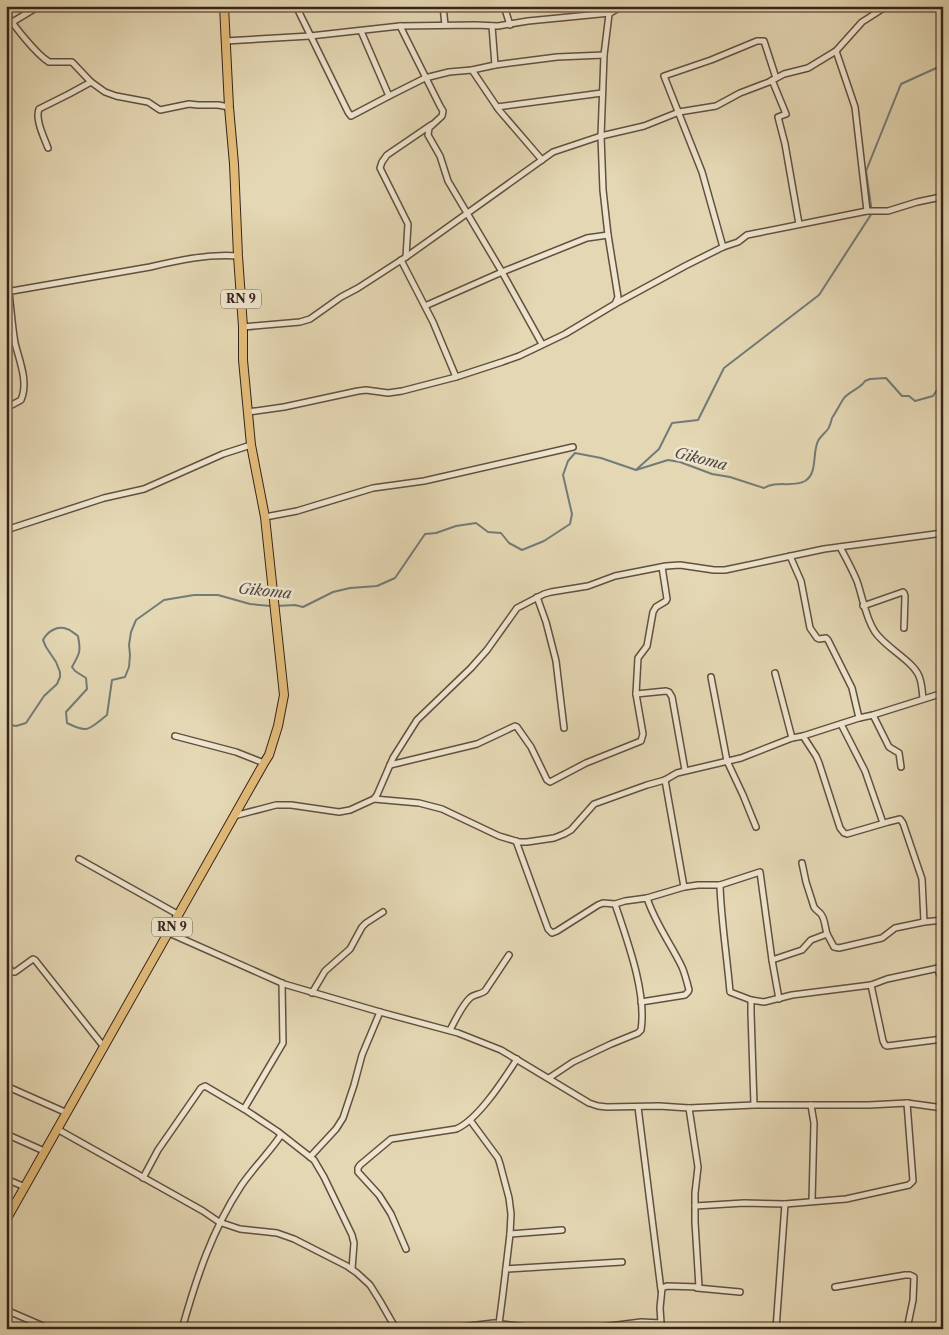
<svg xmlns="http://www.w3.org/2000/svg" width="949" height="1335" font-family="'Libre Caslon Text',serif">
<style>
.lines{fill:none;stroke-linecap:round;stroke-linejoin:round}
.stream{stroke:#737b78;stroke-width:2}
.street-casing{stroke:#634f40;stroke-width:8}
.primary-casing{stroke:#382219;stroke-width:10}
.street{stroke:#ede5ce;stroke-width:5}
.primary{stroke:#e2bc7a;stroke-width:8}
.labels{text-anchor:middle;stroke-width:5;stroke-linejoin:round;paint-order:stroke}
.shield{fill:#ede5ce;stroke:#6e5c4f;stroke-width:1}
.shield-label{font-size:12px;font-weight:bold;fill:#382219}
.water-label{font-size:15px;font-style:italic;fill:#514741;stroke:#ede5ce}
</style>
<rect width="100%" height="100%" fill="#e4d7b3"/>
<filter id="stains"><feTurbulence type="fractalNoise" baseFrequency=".004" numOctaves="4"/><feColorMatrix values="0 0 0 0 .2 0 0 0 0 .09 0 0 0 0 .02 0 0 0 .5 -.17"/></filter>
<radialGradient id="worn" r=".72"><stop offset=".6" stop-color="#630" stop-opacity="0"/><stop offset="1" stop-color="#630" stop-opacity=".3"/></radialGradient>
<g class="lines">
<g class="stream">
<path d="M637 469 659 449 672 423 698 420 724 368 819 295 872 213 866 171 901 84 943 65"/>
<path d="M276 606 295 605 303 607 333 592 350 588 377 586 395 578 425 534 436 533 456 526 476 523 488 532 501 533 509 543 522 550 544 541 570 524 572 514 563 475 568 461 575 453 601 458 636 470 668 460 680 462 712 474 730 477 764 488C776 480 793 488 805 481 818 473 812 453 818 441 820 437 825 433 828 429 830 426 831 422 832 418 836 412 840 404 844 398 850 391 861 388 865 381L870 379 886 378 902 396H909L915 401 933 396 943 381"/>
<path d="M6 724 16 726 26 723 44 696 57 684 60 677V672L56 662 46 647 43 640C47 632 57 625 67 629 71 630 75 634 78 636 81 651 80 653 72 667L75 671 86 678 87 689 66 712 67 723C89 734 89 729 107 715L112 680 125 677 129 667 130 655 129 645 131 632 136 620 164 600 194 595H218L250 604 271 606"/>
</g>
<g class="street-casing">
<g id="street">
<path d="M296 6 348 112 351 116 389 96"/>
<path d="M443 6 445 25"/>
<path d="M504 6 510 25"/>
<path d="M113 7 115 6"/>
<path d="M6 13C14 26 36 54 49 62H72L91 82 105 92 116 96 148 102 160 110 189 104 198 105H218L229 107"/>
<path d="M6 26 39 6"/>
<path d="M400 26 440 106 443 111 442 116 429 128 428 135 440 156 448 181 502 272 542 344"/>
<path d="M492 26 495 65 472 70 499 110 542 160"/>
<path d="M361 31 389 96 425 78 449 72 472 70"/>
<path d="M225 41 310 36 400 26 475 25 498 26 528 21 610 13 622 6"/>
<path d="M836 51 855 107 867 211"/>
<path d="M495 65 557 57 604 55"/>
<path d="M772 80 786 114 778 117 785 144 799 224"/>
<path d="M497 107 602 93"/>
<path d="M48 148C44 137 35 120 39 109L69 94 91 82"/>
<path d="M723 247 702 172 664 76 711 60 757 41H764L776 78"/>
<path d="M406 257 408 224 380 168 382 162 387 155 431 125"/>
<path d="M401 260 433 322 456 377"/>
<path d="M6 292 150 267C179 260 207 254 238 256"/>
<path d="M615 304 685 266 723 247 738 242 747 235 867 211H888L917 202 941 197 943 196"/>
<path d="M425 306 502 272 587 238 608 235"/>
<path d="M243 327 300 322 310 319 341 297 358 288 406 257 553 152 601 136 644 126 679 112 716 106 740 93 769 82 784 74 808 68 836 51 862 22 887 6"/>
<path d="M6 408 21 400C29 382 19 360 15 343 12 326 11 309 9 292"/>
<path d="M248 412 284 407 358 391 366 390 388 393 402 391 456 377 502 362 519 356 565 334 615 304 618 297 608 235 603 190 601 136 604 55 610 6"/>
<path d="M265 517 297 511 373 488 424 481 573 447"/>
<path d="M6 530 104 498 144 489 223 454 251 445"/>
<path d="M840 547C846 558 852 569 857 581 863 598 865 617 875 632 886 648 912 660 919 676 922 683 922 691 923 698"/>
<path d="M790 556 801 581 810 628 817 638 819 639 826 638 828 640 852 688 859 718"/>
<path d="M537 597 546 622 556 661 564 728"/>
<path d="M863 606 903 592 904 593 905 596 904 628"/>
<path d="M775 673 792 738"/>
<path d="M711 677 727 761 743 795 756 827"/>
<path d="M636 694 638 658 647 646 653 612 656 607 666 601 667 599 662 567"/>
<path d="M873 715 889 747 899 753 901 767"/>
<path d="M841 724 865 771 883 823"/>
<path d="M175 736 236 752 264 763"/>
<path d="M803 736 816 756 819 763 840 828 844 833 847 834 888 822 900 819 903 823 922 879 924 922"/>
<path d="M390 765 477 744 515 726 517 727 531 747 547 780 550 782 586 763 641 741 643 734 636 694 666 691 669 692 672 697 685 770"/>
<path d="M665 780 684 887 698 885H720C721 920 727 956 730 992L751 1000"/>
<path d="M374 799 419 803 442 809 499 836 519 842H527L554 838 564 834 571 830 594 804 647 785 665 780 677 773 741 758 792 738 803 736 859 718 873 715 943 693"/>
<path d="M234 816 276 805H291L339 812 350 810 374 799 377 795 393 758 417 720 471 668 487 650 517 608 544 594 551 592 588 586 615 576 666 566 680 565 714 570H725L824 549 943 533"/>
<path d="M516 841 548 929 552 933 557 931 598 905 603 903 615 904 625 901 647 898C655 923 671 944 682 967 685 974 687 982 689 990L688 992 685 995 641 1002"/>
<path d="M79 859 179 915"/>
<path d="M802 863 806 882 814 907C816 910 818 911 820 913 825 917 825 928 827 934"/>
<path d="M720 885 760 872 772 960"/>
<path d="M647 898 684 887"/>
<path d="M169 933 284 984 380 1012 458 1033 501 1050 589 1103 598 1106 607 1107 659 1106 689 1108 754 1105H869L907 1103 943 1108"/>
<path d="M6 963 12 972H15L33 959 35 960 104 1047"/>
<path d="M937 968 943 982"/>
<path d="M282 983 283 1043 244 1109 277 1131 314 1160 324 1177 352 1235 354 1243 352 1269"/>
<path d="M871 985 883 1041 885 1045 887 1046 943 1039"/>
<path d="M312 993 325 971 350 949 362 927 366 923 383 912"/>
<path d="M779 999 772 960 802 950 811 940 827 934 834 947 839 948 882 938 895 928 924 922 943 920"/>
<path d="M450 1030C455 1021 462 1005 470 998 474 994 480 995 485 991L509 955"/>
<path d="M549 1078 573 1062 611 1044 638 1033 641 1030C647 993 627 940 615 904"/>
<path d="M6 1086 67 1113"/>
<path d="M754 1105 751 1013V1000L764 1002 792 995 871 985 887 979 943 967"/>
<path d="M811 1105 814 1123 812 1201"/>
<path d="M638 1107 661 1290"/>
<path d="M470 1120 498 1158 500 1164 509 1198 511 1214 510 1234 503 1293 499 1324 497 1329"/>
<path d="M57 1129 203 1211 219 1222 240 1229 277 1233 294 1239 347 1266 357 1273 370 1285 380 1301 396 1329"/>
<path d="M6 1134 44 1151"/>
<path d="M310 1157 336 1129 343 1118 354 1085 362 1055 380 1012"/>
<path d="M143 1178 158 1150 201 1088 205 1086 244 1109"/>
<path d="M6 1179 25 1187"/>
<path d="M695 1206 744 1203 785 1204 846 1199 909 1185 913 1181 907 1103"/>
<path d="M510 1234 562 1230"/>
<path d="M406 1249 391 1214 379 1195 358 1172V1168L360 1165 391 1139 456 1129C478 1120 504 1079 517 1059"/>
<path d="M506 1269 622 1262"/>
<path d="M835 1287 905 1275H910L914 1277 913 1300 907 1329"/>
<path d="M697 1288 740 1292"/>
<path d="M6 1310 50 1329"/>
<path d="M182 1329C196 1279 212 1230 241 1186 253 1168 269 1153 281 1135"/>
<path d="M443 1329 494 1323 544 1329"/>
<path d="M586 1329 641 1322 661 1323 660 1308 662 1288 667 1286 699 1287 695 1222V1193L698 1167 689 1108"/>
<path d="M776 1329 785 1204"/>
</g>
</g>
<g class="primary-casing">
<path id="primary" d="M6 1220 264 763 269 755 278 726 284 695 265 517 251 445 243 360V327L238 256 234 164 229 107 224 6"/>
</g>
<use href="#street" class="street"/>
<use href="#primary" class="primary"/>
</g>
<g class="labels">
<g class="shield">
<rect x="221" y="289.5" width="40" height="19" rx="4"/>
<rect x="152" y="917.5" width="40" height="19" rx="4"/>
</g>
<g class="shield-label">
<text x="241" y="303">RN 9</text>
<text x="172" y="931">RN 9</text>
</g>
<g class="water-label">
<text transform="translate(701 459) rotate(14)" y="5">Gikoma</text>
<text transform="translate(265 591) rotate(6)" y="5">Gikoma</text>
</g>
</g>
<rect width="949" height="1335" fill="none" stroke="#e4d7b3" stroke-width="25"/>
<rect x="8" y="8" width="934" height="1320" fill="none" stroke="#382219" stroke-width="2.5"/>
<rect x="12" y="12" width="924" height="1310" fill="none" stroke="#382219"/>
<rect width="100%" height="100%" filter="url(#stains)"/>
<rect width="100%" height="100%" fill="url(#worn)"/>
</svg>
